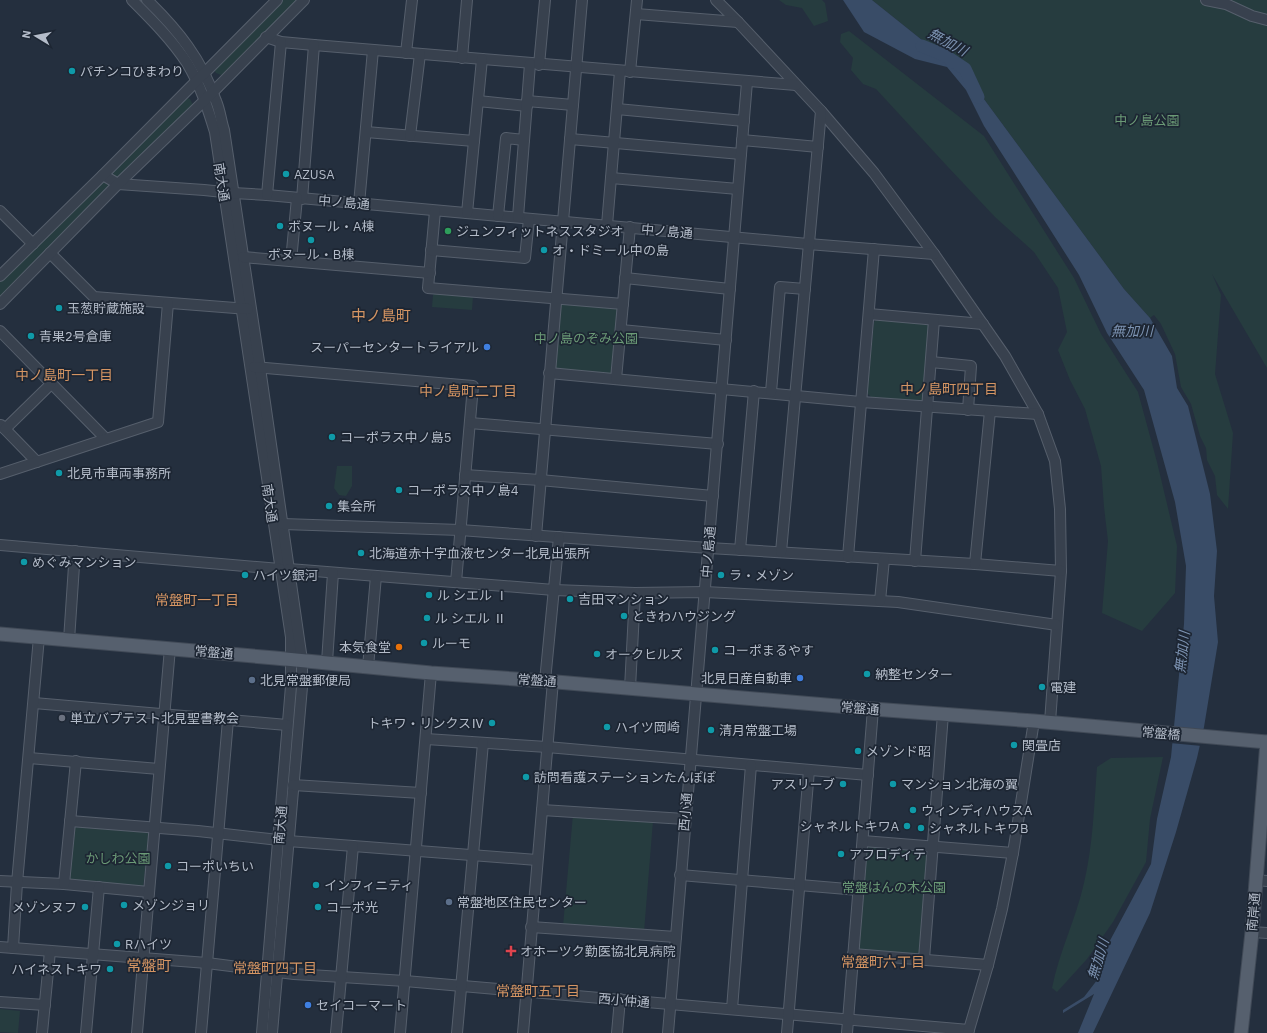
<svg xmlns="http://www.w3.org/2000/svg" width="1267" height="1033" font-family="'IBM Plex Sans','Noto Sans JP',sans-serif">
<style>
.green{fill:#263c3f}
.water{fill:#394c67}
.pier{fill:#242f3e}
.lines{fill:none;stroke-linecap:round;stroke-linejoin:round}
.river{stroke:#394c67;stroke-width:13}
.minor-casing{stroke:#565f6c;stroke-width:12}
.major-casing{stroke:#414a57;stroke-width:15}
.minor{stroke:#38414e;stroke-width:10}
.major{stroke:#56606e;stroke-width:13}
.culture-dot{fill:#0f9aa8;stroke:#1d2633;stroke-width:1.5}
.leisure-dot{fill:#2e9e5b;stroke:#1d2633;stroke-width:1.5}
.shop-dot{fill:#3f7fe0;stroke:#1d2633;stroke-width:1.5}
.food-dot{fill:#e8710a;stroke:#1d2633;stroke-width:1.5}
.service-dot{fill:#5c6f8a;stroke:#1d2633;stroke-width:1.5}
.worship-dot{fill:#6b7280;stroke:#1d2633;stroke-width:1.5}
.health-dot{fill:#e0444e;stroke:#1d2633;stroke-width:1.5}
.labels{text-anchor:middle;stroke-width:3.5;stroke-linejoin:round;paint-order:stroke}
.poi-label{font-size:13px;fill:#b4bcc9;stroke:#1d2633;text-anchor:start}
.park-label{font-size:13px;fill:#6b9a76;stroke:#1d2633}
.street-label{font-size:13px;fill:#b4bcc9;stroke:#1d2633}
.water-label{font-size:14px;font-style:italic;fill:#7c92b1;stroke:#1d2633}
.neighbourhood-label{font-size:14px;fill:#d59563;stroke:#1d2633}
.quarter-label{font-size:15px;fill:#d59563;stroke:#1d2633}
</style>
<rect width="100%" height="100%" fill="#242f3e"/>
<g class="green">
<path d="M280 0H300L224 74 221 75 216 73 214 70 215 66Z"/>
<path d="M779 0H822L825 3 828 21 814 26 802 8 786 5Z"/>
<path d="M872 0H1267V368L1212 274 1221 295 1215 374 1233 433 1228 509 1217 495 1215 476 1207 460 1206 448 1200 436 1191 404 1181 387 1175 354 1161 324 1154 315 1150 318 1124 289 967 76Z"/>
<path d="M849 31 984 136 1074 278 1101 334 1138 392 1157 462 1177 546 1175 593 1142 631 1102 613 1108 541 1104 507 1101 466 1085 409 1070 380 1058 350 1067 332 1058 288 1034 252 995 217 948 167 876 89 863 84 851 70 853 58 840 42 841 34Z"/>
<path d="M187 98 190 99 193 105 119 178 115 176 113 173 114 168 184 99Z"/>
<path d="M103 182 106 183 109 187 0 299V281L100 183Z"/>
<path d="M437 292 473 296 472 310 432 307 433 295Z"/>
<path d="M564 302 615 306 618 311 612 372 608 376 557 370 554 365 560 306Z"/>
<path d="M877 319 927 323 930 325 924 399 921 401 871 397 867 393 874 322Z"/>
<path d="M337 466H352V486L346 496 339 495 334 488Z"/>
<path d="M1163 757 1150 819 1146 862 1113 922 1087 959 1057 992 1052 988C1059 952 1076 919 1084 883 1093 845 1094 806 1097 767L1111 758Z"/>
<path d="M573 814 653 821 644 932 563 926Z"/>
<path d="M71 827 149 832 143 889 67 882Z"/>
<path d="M866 844 930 851 919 955 856 951Z"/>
<path d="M0 1009 20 1011 18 1033 0 1032Z"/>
</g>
<path class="water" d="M843 0H872L967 76 1124 289 1150 318 1172 356 1177 388 1188 406 1210 494 1217 551 1214 596 1218 642 1204 727 1197 758 1176 832 1150 913 1093 1033H1078L1094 994 1063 1013V1010L1084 997 1101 975 1106 948 1151 864 1157 819 1171 757 1184 624 1186 566 1175 502 1144 390 1107 333 1079 275 1013 171 984 126 966 90 947 67 915 59 864 32Z"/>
<path class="pier" d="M1172 727 1206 730 1202 746 1170 743Z"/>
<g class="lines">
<path class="river" d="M922 46 944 55 965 69 978 97"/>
<g class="minor-casing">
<g id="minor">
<path d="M132 0C152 20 172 40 187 63 200 84 208 109 215 132L291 637V686L262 1033"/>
<path d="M147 0C178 30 202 60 216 101 220 110 221 121 224 130L260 368 302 660V687L272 1033"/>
<path d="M716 0 738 22 821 111 874 173 934 254 1005 356 1038 414 1055 461 1060 509 1061 571 1050 722"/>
<path d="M1206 0 1226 4 1252 16 1267 20"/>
<path d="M636 14 738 22"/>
<path d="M266 37 281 42 314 45 796 85"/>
<path d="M406 53 412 0"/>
<path d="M462 58 467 0"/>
<path d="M539 65 545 0"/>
<path d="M630 72 637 0"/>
<path d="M478 101 527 106"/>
<path d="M527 101 573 105"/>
<path d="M617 109 744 121"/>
<path d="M366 132 474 141"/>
<path d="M410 136 420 54"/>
<path d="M570 139 741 154"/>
<path d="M742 140 818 147"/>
<path d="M103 175 118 184 204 190 233 193 267 195 808 244 934 254"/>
<path d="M611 178 738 189"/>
<path d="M267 195 281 42"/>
<path d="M302 199 314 45"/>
<path d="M359 204 373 50"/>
<path d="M0 211 33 244"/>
<path d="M435 211 428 288 623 304"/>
<path d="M467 213 482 59"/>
<path d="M498 216 506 138 524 140"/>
<path d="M518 217 530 64"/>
<path d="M607 225 620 71"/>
<path d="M431 250 525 258 529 219"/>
<path d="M50 253 94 297 248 309"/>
<path d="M243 257 430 273"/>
<path d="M291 261 297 198"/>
<path d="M0 276 103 175 277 0"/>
<path d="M625 278 730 289"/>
<path d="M0 304 118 184 204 101 304 0"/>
<path d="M869 314 983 324"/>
<path d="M621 330 726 340"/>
<path d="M0 331 106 439"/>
<path d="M931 362 971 366 968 410"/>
<path d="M254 367 473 386 456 582"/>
<path d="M549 373 861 402 1038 414"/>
<path d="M616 379 630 227"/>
<path d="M771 392 780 287 805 289"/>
<path d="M470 423 718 444"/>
<path d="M1 425 37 462"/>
<path d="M5 429 51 384"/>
<path d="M0 474 158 422 168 303"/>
<path d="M465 475 540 480 713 496"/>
<path d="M283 524 460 530 709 548 975 564 1061 571"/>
<path d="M536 536 582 0"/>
<path d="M0 545 280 569"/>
<path d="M740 550 754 391"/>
<path d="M781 552 821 111"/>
<path d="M848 557 874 249"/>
<path d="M915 561 934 320"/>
<path d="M975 564 990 411"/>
<path d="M289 569 554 590 635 593 705 592 898 602 1057 625"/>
<path d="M880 601 884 559"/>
<path d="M69 640 75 551"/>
<path d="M327 662 333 573"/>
<path d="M368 667 376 576"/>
<path d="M545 681 559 537"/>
<path d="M630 688 635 593"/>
<path d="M34 703 287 725"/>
<path d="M426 739 547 747 868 775"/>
<path d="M29 758 159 769"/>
<path d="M293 785 421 793"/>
<path d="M542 810 685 819"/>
<path d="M70 821 198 831 288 841 537 860"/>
<path d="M863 841 1013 853"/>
<path d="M680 875 859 890"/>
<path d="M1256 880 1267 881"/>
<path d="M0 881 64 884 149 892"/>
<path d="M64 884 76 761"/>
<path d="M531 927 676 937"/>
<path d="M1252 932 1267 933"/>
<path d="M0 947 207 963 294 974 405 981 969 1030"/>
<path d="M13 948 17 883 39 637"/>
<path d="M853 954 988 965"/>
<path d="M924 959 943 714"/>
<path d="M0 1002 45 1005"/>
<path d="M732 1009 751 765"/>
<path d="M42 1033 50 951"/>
<path d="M86 1033 99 887"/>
<path d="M137 1033 170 648"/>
<path d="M201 1033 228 720"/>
<path d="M336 1033 353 846"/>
<path d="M400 1033 431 673"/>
<path d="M457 1033 483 743"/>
<path d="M523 1033 553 681"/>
<path d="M617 1033 620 999"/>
<path d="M668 1033 747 82"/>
<path d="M787 1033 809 770"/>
<path d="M847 1033 873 709"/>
<path d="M968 1033 988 965 1002 909 1013 853 1034 721"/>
</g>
</g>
<g class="major-casing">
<g id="major">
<path d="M0 634 275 658 431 673 545 681 873 709 1034 721 1267 742"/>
<path d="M1241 1033 1252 932 1267 742"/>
</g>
</g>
<use href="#minor" class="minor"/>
<use href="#major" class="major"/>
</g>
<g class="culture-dot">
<circle cx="72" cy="71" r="4"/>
<circle cx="286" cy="174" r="4"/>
<circle cx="280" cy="226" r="4"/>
<circle cx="311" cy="240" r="4"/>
<circle cx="544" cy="250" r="4"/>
<circle cx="59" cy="308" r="4"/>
<circle cx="31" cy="336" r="4"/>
<circle cx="332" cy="437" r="4"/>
<circle cx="59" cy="473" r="4"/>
<circle cx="399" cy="490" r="4"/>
<circle cx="329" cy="506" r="4"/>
<circle cx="361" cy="553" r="4"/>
<circle cx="24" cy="562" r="4"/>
<circle cx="245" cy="575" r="4"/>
<circle cx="721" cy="575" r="4"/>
<circle cx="429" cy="595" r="4"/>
<circle cx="570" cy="599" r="4"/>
<circle cx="624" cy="616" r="4"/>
<circle cx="427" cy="618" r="4"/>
<circle cx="424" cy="643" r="4"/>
<circle cx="715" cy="650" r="4"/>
<circle cx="597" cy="654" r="4"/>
<circle cx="867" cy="674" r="4"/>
<circle cx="1042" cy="687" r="4"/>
<circle cx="492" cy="723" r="4"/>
<circle cx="607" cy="727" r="4"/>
<circle cx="711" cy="730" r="4"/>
<circle cx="1014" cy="745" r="4"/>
<circle cx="858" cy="751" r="4"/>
<circle cx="526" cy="777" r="4"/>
<circle cx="843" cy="784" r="4"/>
<circle cx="893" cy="784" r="4"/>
<circle cx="913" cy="810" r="4"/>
<circle cx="907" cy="826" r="4"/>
<circle cx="921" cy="828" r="4"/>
<circle cx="841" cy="854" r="4"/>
<circle cx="168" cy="866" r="4"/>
<circle cx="316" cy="885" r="4"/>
<circle cx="124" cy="905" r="4"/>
<circle cx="85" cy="907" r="4"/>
<circle cx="318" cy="907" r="4"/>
<circle cx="117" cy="944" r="4"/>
<circle cx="110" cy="969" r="4"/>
</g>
<circle class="leisure-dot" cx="448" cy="231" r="4"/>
<g class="shop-dot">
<circle cx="487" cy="347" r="4"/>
<circle cx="800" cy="678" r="4"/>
<circle cx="308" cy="1005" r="4"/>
</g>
<circle class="food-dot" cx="399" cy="647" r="4"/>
<g class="service-dot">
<circle cx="252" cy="680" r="4"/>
<circle cx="449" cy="902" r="4"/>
</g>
<circle class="worship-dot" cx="62" cy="718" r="4"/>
<path class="health-dot" d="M509 945h4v4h4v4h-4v4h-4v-4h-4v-4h4z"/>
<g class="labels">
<g class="poi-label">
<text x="80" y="76">パチンコひまわり</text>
<text x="294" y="179">AZUSA</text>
<text x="288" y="231">ボヌール・A棟</text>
<text x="456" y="236">ジュンフィットネススタジオ</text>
<text x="552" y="255">オ・ドミール中の島</text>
<text x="311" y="259" text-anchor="middle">ボヌール・B棟</text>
<text x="67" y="313">玉葱貯蔵施設</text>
<text x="39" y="341">青果2号倉庫</text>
<text x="479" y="352" text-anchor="end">スーパーセンタートライアル</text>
<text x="340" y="442">コーポラス中ノ島5</text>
<text x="67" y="478">北見市車両事務所</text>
<text x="407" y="495">コーポラス中ノ島4</text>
<text x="337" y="511">集会所</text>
<text x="369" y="558">北海道赤十字血液センター北見出張所</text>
<text x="32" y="567">めぐみマンション</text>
<text x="253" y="580">ハイツ銀河</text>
<text x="729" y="580">ラ・メゾン</text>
<text x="437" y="600">ル シエル Ⅰ</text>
<text x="578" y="604">吉田マンション</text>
<text x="632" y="621">ときわハウジング</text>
<text x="435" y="623">ル シエル Ⅱ</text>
<text x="432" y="648">ルーモ</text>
<text x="391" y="652" text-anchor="end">本気食堂</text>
<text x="723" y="655">コーポまるやす</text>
<text x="605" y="659">オークヒルズ</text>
<text x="875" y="679">納整センター</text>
<text x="792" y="683" text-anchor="end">北見日産自動車</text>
<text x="260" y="685">北見常盤郵便局</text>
<text x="1050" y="692">電建</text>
<text x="70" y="723">単立バプテスト北見聖書教会</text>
<text x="484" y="728" text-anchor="end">トキワ・リンクスⅣ</text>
<text x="615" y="732">ハイツ岡崎</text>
<text x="719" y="735">清月常盤工場</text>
<text x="1022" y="750">関畳店</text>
<text x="866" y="756">メゾンド昭</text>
<text x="534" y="782">訪問看護ステーションたんぽぽ</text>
<text x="835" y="789" text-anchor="end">アスリーブ</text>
<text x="901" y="789">マンション北海の翼</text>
<text x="921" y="815">ウィンディハウスA</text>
<text x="899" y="831" text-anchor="end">シャネルトキワA</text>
<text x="929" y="833">シャネルトキワB</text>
<text x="849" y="859">アフロディテ</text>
<text x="176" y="871">コーポいちい</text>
<text x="324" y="890">インフィニティ</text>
<text x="457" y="907">常盤地区住民センター</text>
<text x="132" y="910">メゾンジョリ</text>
<text x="77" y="912" text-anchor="end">メゾンヌフ</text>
<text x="326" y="912">コーポ光</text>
<text x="125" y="949">Rハイツ</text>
<text x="520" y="956">オホーツク勤医協北見病院</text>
<text x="102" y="974" text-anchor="end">ハイネストキワ</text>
<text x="316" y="1010">セイコーマート</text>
</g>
<g class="park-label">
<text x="1147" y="125">中ノ島公園</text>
<text x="586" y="343">中ノ島のぞみ公園</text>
<text x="118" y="863">かしわ公園</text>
<text x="894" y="892">常盤はんの木公園</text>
</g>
<g class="street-label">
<text transform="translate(222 182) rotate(81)" y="5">南大通</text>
<text transform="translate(344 202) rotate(5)" y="5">中ノ島通</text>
<text transform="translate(667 231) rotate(5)" y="5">中ノ島通</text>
<text transform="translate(270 503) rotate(82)" y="5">南大通</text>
<text transform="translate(708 552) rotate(-85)" y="5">中ノ島通</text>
<text transform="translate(214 652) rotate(5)" y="5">常盤通</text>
<text transform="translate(537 680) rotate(4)" y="5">常盤通</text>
<text transform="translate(860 708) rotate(5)" y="5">常盤通</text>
<text transform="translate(1161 733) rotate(5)" y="5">常盤橋</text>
<text transform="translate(685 812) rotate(-85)" y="5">西小通</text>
<text transform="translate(280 825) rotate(-85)" y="5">南大通</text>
<text transform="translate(1253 912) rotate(-85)" y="5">南岸通</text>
<text transform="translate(624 1000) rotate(5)" y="5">西小仲通</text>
</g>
<g class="water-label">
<text transform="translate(948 42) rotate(28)" y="5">無加川</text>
<text x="1132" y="336">無加川</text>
<text transform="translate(1182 652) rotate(-83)" y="5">無加川</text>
<text transform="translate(1098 959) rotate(-73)" y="5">無加川</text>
</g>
<g class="neighbourhood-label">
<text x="64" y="380">中ノ島町一丁目</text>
<text x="949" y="394">中ノ島町四丁目</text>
<text x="468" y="396">中ノ島町二丁目</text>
<text x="197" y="605">常盤町一丁目</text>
<text x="883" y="967">常盤町六丁目</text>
<text x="275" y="973">常盤町四丁目</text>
<text x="538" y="996">常盤町五丁目</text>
</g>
<g class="quarter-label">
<text x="381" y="321">中ノ島町</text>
<text x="149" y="971">常盤町</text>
</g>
</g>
<g transform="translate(36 36) rotate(280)" stroke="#1d2633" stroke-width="3" paint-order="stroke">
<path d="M0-3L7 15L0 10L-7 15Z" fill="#b4bcc9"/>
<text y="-6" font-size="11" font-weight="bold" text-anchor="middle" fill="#b4bcc9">N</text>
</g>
</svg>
